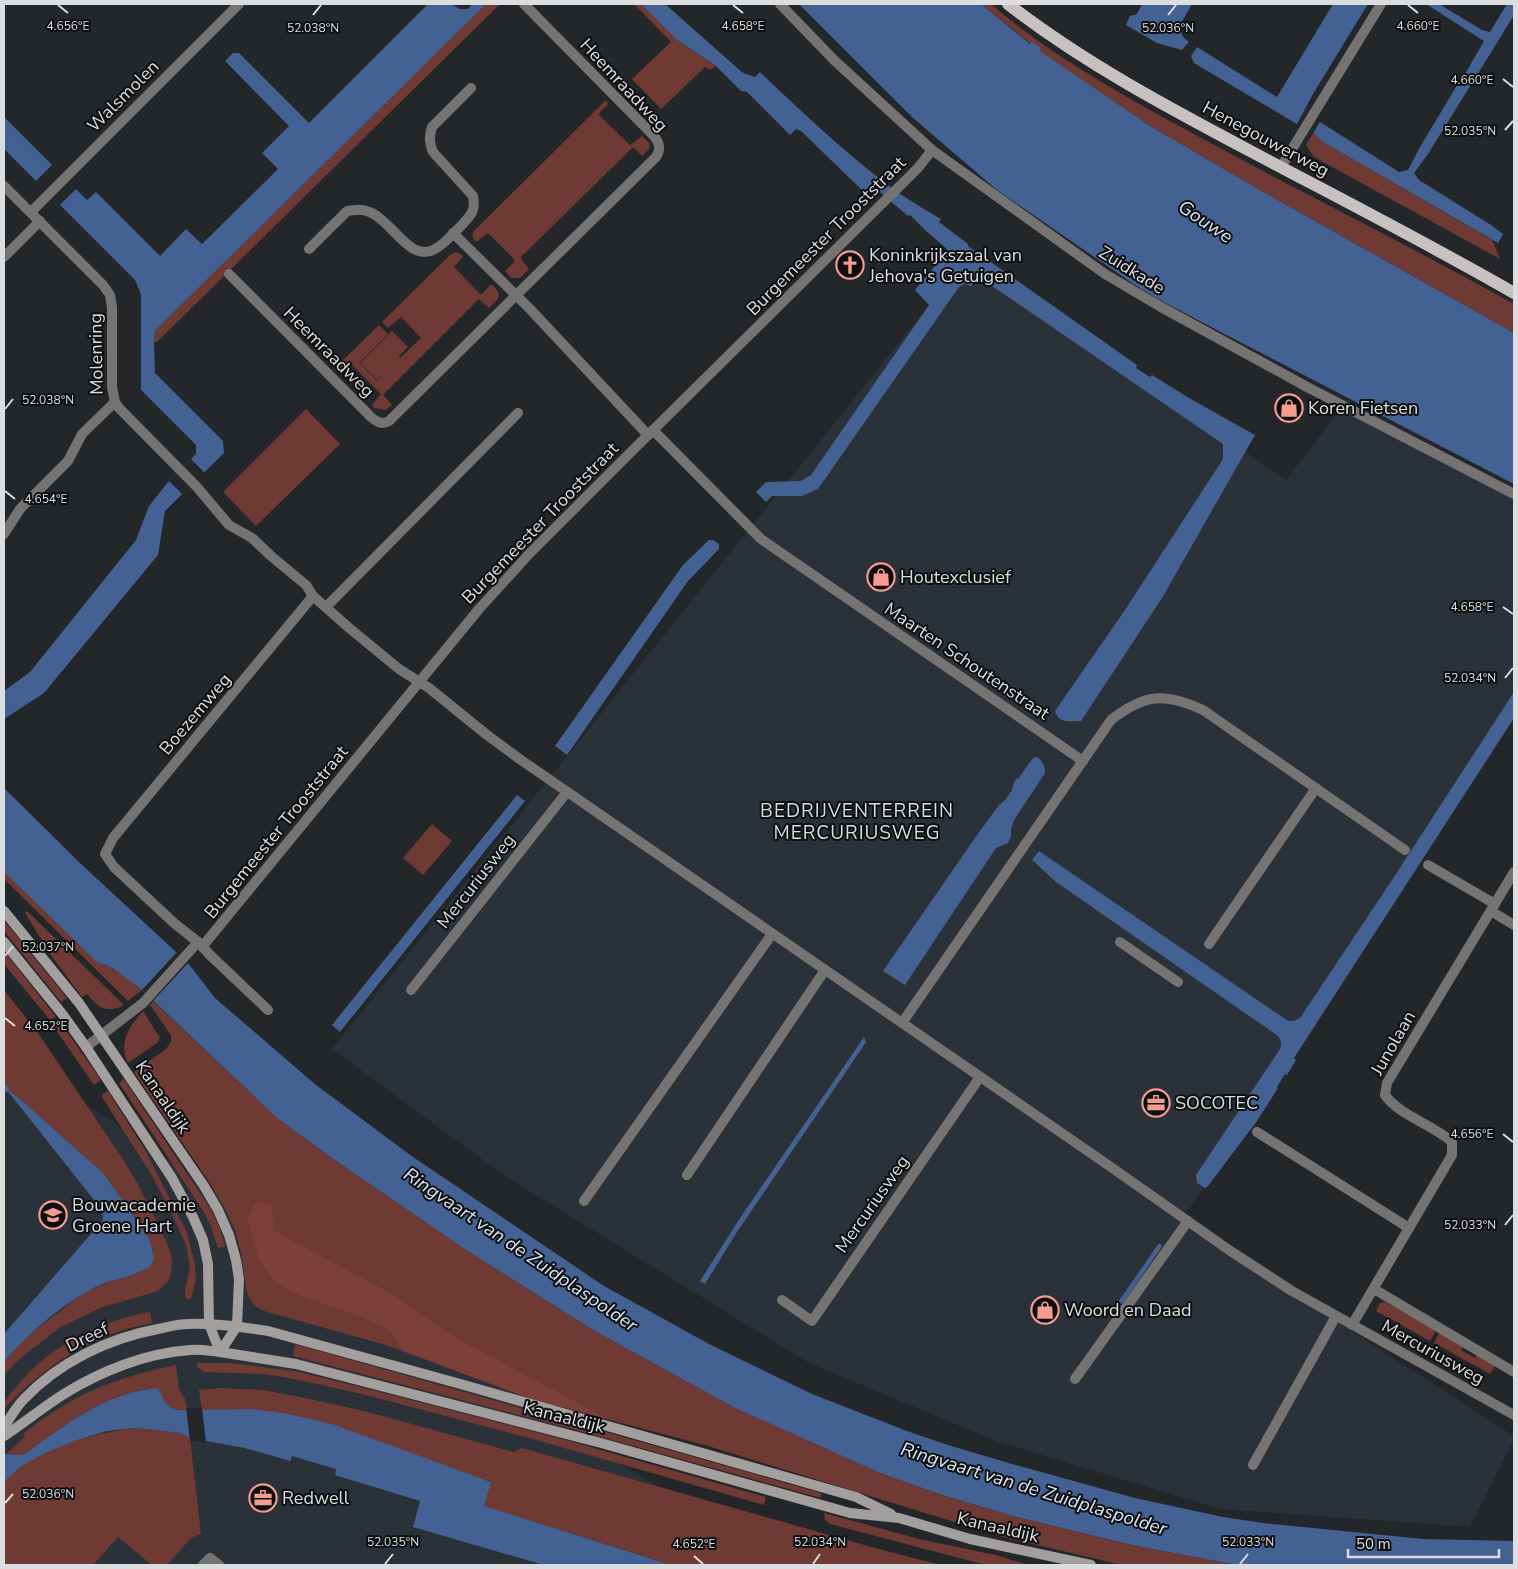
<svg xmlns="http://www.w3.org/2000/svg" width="1518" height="1569" font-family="'Nunito Sans',sans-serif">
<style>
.built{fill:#2b3138}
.green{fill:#6f3a33}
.forest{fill:#7d4038}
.water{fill:#436192}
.pier{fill:#24272a}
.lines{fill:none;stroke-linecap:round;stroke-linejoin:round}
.stream{stroke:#436192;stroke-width:6}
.service{stroke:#767373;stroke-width:10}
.minor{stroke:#767373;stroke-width:10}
.secondary{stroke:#a49f9f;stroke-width:10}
.primary{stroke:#c7c1c0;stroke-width:12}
.ticks{fill:none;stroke:#dbdddf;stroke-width:2}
.labels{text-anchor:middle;stroke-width:4;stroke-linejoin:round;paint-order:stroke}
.street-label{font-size:18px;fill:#dbdddf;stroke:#0e0f11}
.poi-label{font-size:18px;fill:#dbdddf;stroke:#0e0f11;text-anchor:start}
.water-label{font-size:19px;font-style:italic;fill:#d9e3f2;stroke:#0e0f11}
.neighbourhood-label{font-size:19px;letter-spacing:1px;fill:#dbdddf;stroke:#0e0f11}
.ticks-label{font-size:12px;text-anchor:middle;fill:#dbdddf;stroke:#0e0f11;stroke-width:4;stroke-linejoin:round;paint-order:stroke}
</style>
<rect width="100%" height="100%" fill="#24272a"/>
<g class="built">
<path d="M967 258 1286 480 1347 401 1514 489V713L1400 892 1181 1221 1514 1436V1439L1470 1527 1220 1509 996 1441 809 1363 505 1176 332 1049Z"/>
<path d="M4 1049 599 1451 788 1565H4Z"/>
</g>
<g class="green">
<path d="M486 4H500L157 342H154L155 331Z"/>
<path d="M634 4H641L677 40 715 66 710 70 705 67 661 109 632 79 671 42Z"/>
<path d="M981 4H991C1051 56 1124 96 1194 134 1300 192 1408 245 1514 304V333L1265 193 1150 126 1039 51 1032 42 1031 44Z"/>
<path d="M606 100 608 104 600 112 599 115 630 145 642 136 650 144 649 149 642 156 634 148H632L521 257V259L529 269 520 278H511L505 271 514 262V259L488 233 476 242 472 236 474 231Z"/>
<path d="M1313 133 1323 142 1492 240 1500 259 1314 157 1306 145Z"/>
<path d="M456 252 461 254 463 257 454 267 480 294H482L490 285H493L499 293 498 299 489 308 479 299 383 395 392 405 385 410 374 408 372 405 381 394 349 362 338 372 334 369 379 325 388 334 359 363 377 381 385 373 377 380 360 363 392 331 408 347 399 356 400 358 421 338 401 317 388 328 382 322 450 255Z"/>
<path d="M306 409 340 444 256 526 223 492Z"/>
<path d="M432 824 452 841 423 875 403 858Z"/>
<path d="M4 872 98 963C115 966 128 980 142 990L128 1001 4 879Z"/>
<path d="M27 911 124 1005C106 1014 99 1008 87 994L82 997 51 955 25 913Z"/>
<path d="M4 921 12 930 67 998 61 1002 4 931Z"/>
<path d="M4 951 56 1017 50 1020 4 964Z"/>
<path d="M4 990 38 1033 120 1155 135 1179 160 1228 170 1250 172 1262 170 1279 158 1291 100 1308 59 1328 17 1361 4 1375V1362L22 1341 33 1332 82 1294 101 1285 145 1270 154 1259 150 1240 104 1174 19 1098 7 1090 10 1095 4 1089Z"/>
<path d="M153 1001 277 1118 339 1163 469 1252 593 1330 735 1408 880 1473 939 1494 1013 1516 1132 1545 1237 1565H1122L1003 1537 708 1446 531 1399 386 1345 267 1312 258 1308 252 1302 247 1293 241 1253 235 1230 224 1207 209 1182 134 1072 166 1049 171 1042V1035L150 1005Z"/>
<path d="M143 1011 160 1038 157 1043 128 1063C118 1042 129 1027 143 1011Z"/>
<path d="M60 1022 101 1080 94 1085 54 1027 56 1024Z"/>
<path d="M124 1079 210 1208 220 1229 225 1246 218 1248 210 1224 202 1209 119 1083Z"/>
<path d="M107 1091 109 1093 144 1148 187 1233 195 1265 196 1279 192 1296 189 1300 185 1297V1291L190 1267 186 1245 172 1214 151 1174 102 1097V1095Z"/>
<path d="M1385 1302 1436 1330 1430 1341 1376 1311 1380 1303Z"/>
<path d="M150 1312 152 1323C95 1333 43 1366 4 1409 4 1399 11 1393 17 1386 49 1346 100 1321 150 1312Z"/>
<path d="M1439 1333 1463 1347 1461 1350 1475 1358 1477 1355 1495 1366 1490 1374 1434 1343Z"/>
<path d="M295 1344 821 1493V1498L561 1426 293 1356Z"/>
<path d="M197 1363H231L295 1371 364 1388 566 1440 766 1497 764 1505 529 1438 362 1394 294 1379 264 1374 204 1372 197 1367Z"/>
<path d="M176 1365 179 1389 185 1399 187 1410C177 1410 168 1409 163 1400 161 1396 161 1392 158 1388 105 1393 68 1423 26 1453L21 1455 6 1454 25 1437 23 1434C73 1394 113 1378 176 1365Z"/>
<path d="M221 1388 263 1390 301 1397 368 1412 514 1452 522 1448 875 1548 941 1565H672L483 1506 490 1481 252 1409 202 1410 199 1390Z"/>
<path d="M136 1428 180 1433 190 1438 201 1534 191 1538 167 1565H152L118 1537 93 1565H4V1482C9 1476 15 1470 21 1466 56 1443 96 1433 136 1428Z"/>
<path d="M824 1513 919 1539 995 1555 1029 1565H986L830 1524 825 1519Z"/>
</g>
<path class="forest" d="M257 1201 272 1205 274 1231 390 1293 454 1337 608 1419 531 1399 404 1351 389 1330 361 1317 299 1295 276 1283 259 1260 247 1218Z"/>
<g class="water">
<path d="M428 4H451L460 9H468L472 4H486L155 331 154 342 155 373 223 441 224 453 165 511 158 555 44 693 4 719V691L30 672 136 540 149 506 169 481 196 454V445L141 390V294L135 280 60 205 76 189 87 200 96 192 160 256 186 229 202 244 278 169 262 153 289 126 225 61 233 53H239L309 123Z"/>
<path d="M641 4H665L743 73 755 77 760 72C799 109 838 146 880 179 899 194 920 207 941 219L939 222 968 244V246L1137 365 1136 368 1150 377 1152 375 1189 398 1255 435 1162 598 1081 721C1071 721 1058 724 1055 711L1125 610 1223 459V444L979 277 971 286 964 284 959 287 818 489 802 496H772L766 502 756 492 766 482 801 481 811 475 929 305 915 290 944 255 947 249 926 231 910 215 908 216 874 187 865 193 801 131 796 129 790 135 747 92 741 91 716 66 677 40Z"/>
<path d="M799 4H981L1030 44 1032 42 1041 48 1040 51 1150 126 1265 193 1514 333V484L1238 341 1158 299 1135 285 997 190 912 117Z"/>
<path d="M1142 4H1192L1179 27 1183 37 1189 42 1182 50 1157 43 1126 25 1130 16 1137 14Z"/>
<path d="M1333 4H1368L1313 94 1297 124 1194 63 1191 56 1197 47 1277 97Z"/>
<path d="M1426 4H1439L1482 30 1490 32 1507 4H1514V15L1474 80 1465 74 1484 41Z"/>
<path d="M1462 77 1472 83 1428 154 1414 173 1419 180 1491 225 1503 234 1498 243 1323 142 1313 133 1320 122 1399 172 1408 170 1420 147Z"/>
<path d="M4 117 52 165 36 181 4 149Z"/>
<path d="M709 540H713L719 544V549L688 581 567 755 555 746 683 565Z"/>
<path d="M1514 692V718L1294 1058 1296 1060 1287 1075 1285 1074 1277 1087 1278 1088 1257 1121 1208 1186 1205 1188 1197 1183 1196 1175 1280 1049C1282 1044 1281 1040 1278 1036L1056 882 1032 860 1039 851 1288 1021H1294L1300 1018 1392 880Z"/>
<path d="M1037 757C1043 762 1045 765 1045 773L1014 820 1011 829V837L1008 843 996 848 905 985 883 971 977 835 999 805 1005 800 1012 790 1014 782 1017 778 1018 779 1033 758Z"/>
<path d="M4 788 81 864 188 963 215 998 316 1085 413 1157 604 1286 709 1344 812 1394 907 1431 948 1445 1012 1464 1135 1498 1223 1517 1263 1523 1423 1539 1514 1541V1565H1237L1132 1545 1013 1516 939 1494 880 1473 735 1408 593 1330 469 1252 339 1163 277 1118 142 990 114 969 106 965 98 963 4 872Z"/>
<path d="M517 795 525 801 340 1032 332 1025Z"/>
<path d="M864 1037 866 1042 858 1054 737 1232 705 1284 700 1281 740 1218Z"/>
<path d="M6 1089 19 1098 104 1174 150 1240 154 1259 151 1266C136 1276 117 1278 100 1285 67 1300 27 1334 4 1362V1334L103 1220 102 1210Z"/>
<path d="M1159 1243 1162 1246 1159 1251 1123 1303 1116 1305Z"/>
<path d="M158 1388C165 1399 162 1406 178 1410L252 1409 283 1413 332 1424 491 1482 484 1506 671 1565H544L413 1527 420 1501 335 1475 336 1469 292 1456 290 1461 245 1448 190 1438 180 1433 136 1428 107 1431 74 1441 45 1453 20 1467 4 1482V1455L5 1454 21 1455 26 1453C68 1423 105 1393 158 1388Z"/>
</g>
<g class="pier">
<path d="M191 459 206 474 184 496 169 481Z"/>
<path d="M177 952 188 963 153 1001 142 990Z"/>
<path d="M186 1408H202L206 1443 190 1440Z"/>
</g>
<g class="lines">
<path class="stream" d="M4 1087 6 1089"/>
<g class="service">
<path d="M326 607 518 413"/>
<path d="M1120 942 1178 982"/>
<path d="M411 990 567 792"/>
<path d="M1257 1132 1409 1228"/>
<path d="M687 1175 825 970"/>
<path d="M584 1201 772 934"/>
<path d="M782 1300 812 1321 980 1077"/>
<path d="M1075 1379 1188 1221"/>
<path d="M1253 1465 1336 1316"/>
</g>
<g class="minor">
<path d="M780 4 834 60 932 150 1105 274 1161 307 1309 388 1514 494"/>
<path d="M1281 167 1381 4"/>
<path d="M4 186 103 285 110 295 112 307V387L115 402 119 408 196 486 229 525 252 538 271 556 306 585 313 596 348 627 399 669 429 688 487 735 521 760 1108 1165 1229 1250 1292 1291 1514 1415"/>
<path d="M31 212 239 4"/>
<path d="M453 233 530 309 648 435"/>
<path d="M309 249C318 240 327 231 336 222 340 219 344 213 348 211 350 210 353 210 355 210 388 205 405 266 435 249 445 244 453 233 461 226 471 215 476 211 473 196L433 152C429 143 429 137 432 127L471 88"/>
<path d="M4 257 40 221"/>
<path d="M229 274 371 417C377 422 382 425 389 421L656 157C661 149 660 143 654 136L524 4"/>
<path d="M653 430 761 539 1083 761"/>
<path d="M4 534 20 509 68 461 82 434 115 402"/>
<path d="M1428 865 1495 904"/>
<path d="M1491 911 1514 925"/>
<path d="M1209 944 1316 788"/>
<path d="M202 947 479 609 529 554 635 448 918 168 932 150"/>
<path d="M268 1010 210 955 198 942 174 923 114 867 105 854 113 838 313 596"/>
<path d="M902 1023 1111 720C1144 694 1165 692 1203 710L1405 850"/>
<path d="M86 1047 143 1003 198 942"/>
<path d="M1374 1289 1514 1372"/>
<path d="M1352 1325 1452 1155V1142C1432 1124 1400 1116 1385 1095L1387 1083 1514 872"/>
<path d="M203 1565 210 1558 219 1565"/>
</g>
<g class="secondary">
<path d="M4 911 79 1003 204 1186 218 1210 229 1235 236 1260 239 1279 237 1326 220 1352C210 1351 200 1349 190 1350 146 1353 101 1371 64 1394 43 1407 24 1423 4 1436"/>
<path d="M4 942 63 1015 86 1047 172 1178 193 1217 203 1240 208 1264 209 1324 220 1352 296 1364 601 1443 850 1513 899 1518 970 1539 1091 1565"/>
<path d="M4 1427C10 1418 16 1407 24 1399 59 1362 109 1338 158 1329 168 1327 178 1324 188 1324 215 1323 241 1327 268 1331L464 1385 856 1497 891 1514"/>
</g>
<path class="primary" d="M1008 4C1084 63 1169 108 1254 153 1341 199 1429 244 1514 293"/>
</g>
<path class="ticks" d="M58 5 68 13M733 5 743 13M1408 5 1418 13M313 15 321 5M1168 15 1176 5M1503 79 1513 87M1505 130 1513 121M5 409 13 399M5 491 15 499M1503 607 1513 614M1505 678 1513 668M5 956 13 946M5 1018 15 1026M1503 1134 1513 1142M1505 1225 1513 1215M5 1503 13 1494M694 1556 703 1564M385 1564 393 1554M813 1564 820 1554M1240 1564 1248 1554"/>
<defs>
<g id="church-ring" transform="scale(1.4375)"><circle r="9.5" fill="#0e0f11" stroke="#f59c90" stroke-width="1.5"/><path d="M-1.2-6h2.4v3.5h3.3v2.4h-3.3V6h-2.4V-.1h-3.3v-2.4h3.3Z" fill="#f59c90"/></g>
<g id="shop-ring" transform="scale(1.4375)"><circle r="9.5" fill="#0e0f11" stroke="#f59c90" stroke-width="1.5"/><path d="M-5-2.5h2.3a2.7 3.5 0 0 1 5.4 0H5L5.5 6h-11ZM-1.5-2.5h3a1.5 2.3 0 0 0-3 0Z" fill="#f59c90"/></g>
<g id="office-ring" transform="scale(1.4375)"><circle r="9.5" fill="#0e0f11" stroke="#f59c90" stroke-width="1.5"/><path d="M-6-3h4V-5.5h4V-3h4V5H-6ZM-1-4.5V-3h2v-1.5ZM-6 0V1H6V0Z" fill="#f59c90"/></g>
<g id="university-ring" transform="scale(1.4375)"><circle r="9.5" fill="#0e0f11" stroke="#f59c90" stroke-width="1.5"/><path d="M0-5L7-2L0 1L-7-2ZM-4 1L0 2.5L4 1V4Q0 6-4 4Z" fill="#f59c90"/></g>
</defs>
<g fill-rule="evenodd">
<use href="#church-ring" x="850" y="265"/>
<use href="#shop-ring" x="1289" y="408"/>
<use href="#shop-ring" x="881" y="577"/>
<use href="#office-ring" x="1156" y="1103"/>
<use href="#university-ring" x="53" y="1215"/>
<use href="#shop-ring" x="1045" y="1310"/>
<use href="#office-ring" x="263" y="1498"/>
</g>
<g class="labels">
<g class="street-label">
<text transform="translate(624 85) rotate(47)" y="6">Heemraadweg</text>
<text transform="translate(123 96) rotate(-45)" y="6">Walsmolen</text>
<text transform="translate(1266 139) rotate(28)" y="6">Henegouwerweg</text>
<text transform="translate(826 236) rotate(-45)" y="6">Burgemeester Trooststraat</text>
<text transform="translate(1132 270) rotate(32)" y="6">Zuidkade</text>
<text transform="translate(329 352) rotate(45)" y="6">Heemraadweg</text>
<text transform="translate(96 354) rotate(-91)" y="6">Molenring</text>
<text transform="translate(540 523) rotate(-46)" y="6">Burgemeester Trooststraat</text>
<text transform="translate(967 661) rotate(34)" y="6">Maarten Schoutenstraat</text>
<text transform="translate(195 714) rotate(-50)" y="6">Boezemweg</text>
<text transform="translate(276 832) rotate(-51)" y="6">Burgemeester Trooststraat</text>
<text transform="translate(476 881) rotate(-52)" y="6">Mercuriusweg</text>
<text transform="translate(1393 1043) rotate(-60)" y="6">Junolaan</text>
<text transform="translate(163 1097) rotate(56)" y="6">Kanaaldijk</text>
<text transform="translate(872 1204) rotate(-55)" y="6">Mercuriusweg</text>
<text transform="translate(87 1337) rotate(-26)" y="6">Dreef</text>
<text transform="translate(1433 1352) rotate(29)" y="6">Mercuriusweg</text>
<text transform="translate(564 1417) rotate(14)" y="6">Kanaaldijk</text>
<text transform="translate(998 1527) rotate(13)" y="6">Kanaaldijk</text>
</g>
<g class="poi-label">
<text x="869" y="261">Koninkrijkszaal van<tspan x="869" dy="21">Jehova's Getuigen</tspan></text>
<text x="1308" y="414">Koren Fietsen</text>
<text x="900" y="583">Houtexclusief</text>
<text x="1175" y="1109">SOCOTEC</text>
<text x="72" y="1211">Bouwacademie<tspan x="72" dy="21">Groene Hart</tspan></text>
<text x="1064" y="1316">Woord en Daad</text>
<text x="282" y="1504">Redwell</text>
</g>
<g class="water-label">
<text transform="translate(1206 221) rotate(34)" y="7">Gouwe</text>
<text transform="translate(521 1249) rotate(34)" y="7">Ringvaart van de Zuidplaspolder</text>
<text transform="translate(1034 1488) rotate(17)" y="7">Ringvaart van de Zuidplaspolder</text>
</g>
<g class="neighbourhood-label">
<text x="857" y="817">BEDRIJVENTERREIN<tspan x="857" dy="22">MERCURIUSWEG</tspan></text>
</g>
</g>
<g class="ticks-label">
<text x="68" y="30">4.656°E</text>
<text x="743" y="30">4.658°E</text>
<text x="1418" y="30">4.660°E</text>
<text x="313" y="32">52.038°N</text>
<text x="1168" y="32">52.036°N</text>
<text x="1472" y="84">4.660°E</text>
<text x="1470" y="135">52.035°N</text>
<text x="48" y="404">52.038°N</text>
<text x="46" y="503">4.654°E</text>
<text x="1472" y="611">4.658°E</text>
<text x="1470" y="682">52.034°N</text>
<text x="48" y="951">52.037°N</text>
<text x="46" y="1030">4.652°E</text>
<text x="1472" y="1138">4.656°E</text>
<text x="1470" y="1229">52.033°N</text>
<text x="48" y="1498">52.036°N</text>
<text x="393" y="1546">52.035°N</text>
<text x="820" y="1546">52.034°N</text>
<text x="1248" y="1546">52.033°N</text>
<text x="694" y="1548">4.652°E</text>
</g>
<rect width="1518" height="1569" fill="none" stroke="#dbdddf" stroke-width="10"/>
<path d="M1348 1549v8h151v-8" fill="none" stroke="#dbdddf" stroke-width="2.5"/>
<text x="1356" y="1549" font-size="15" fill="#dbdddf" stroke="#0e0f11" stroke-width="4" paint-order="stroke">50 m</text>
</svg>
